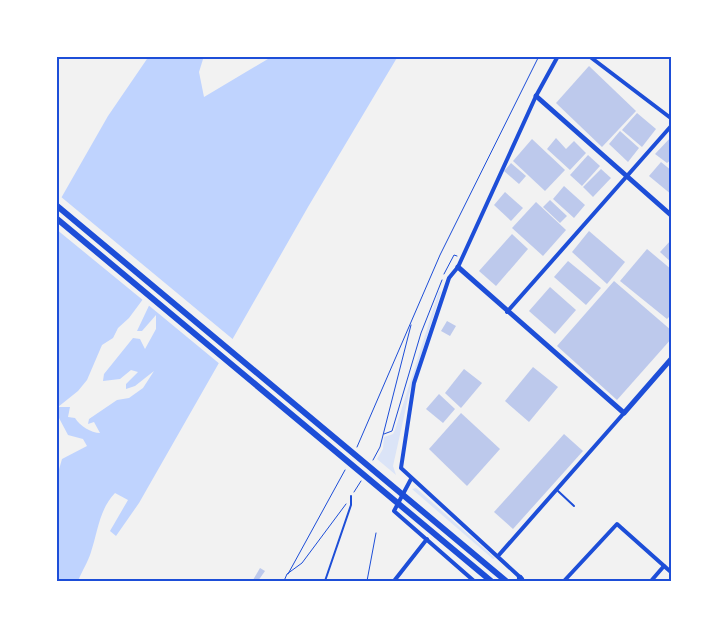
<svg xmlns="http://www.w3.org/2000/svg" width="728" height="637" font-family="'Nunito Sans',sans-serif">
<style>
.green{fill:#dbe4f7}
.water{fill:#bfd3fe;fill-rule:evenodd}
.pier{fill:#f2f2f2}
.building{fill:#bdc9ec}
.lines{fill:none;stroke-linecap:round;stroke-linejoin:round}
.path{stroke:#1d4ed8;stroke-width:1}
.service{stroke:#1d4ed8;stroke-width:2}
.minor{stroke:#1d4ed8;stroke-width:4}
.tertiary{stroke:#1d4ed8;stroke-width:5}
.primary{stroke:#1d4ed8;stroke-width:6}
.neatline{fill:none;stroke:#1d4ed8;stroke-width:2}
</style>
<rect width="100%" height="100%" fill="#f2f2f2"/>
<g class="green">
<path d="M439 291 441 292 409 394 393 466 396 475 377 459 383 449 384 437 393 434 395 430Z"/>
<path d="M416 488 495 558 493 559 412 489Z"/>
</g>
<path class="water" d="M149 56H204L199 72 204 97 273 56H398L308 207 139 503 116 536 110 531 128 500 115 493C99 510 98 531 91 552 88 562 82 571 78 581H56V480L62 459 87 446 83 439 68 435 59 418 56 420V207L108 116ZM152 287 154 295 137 331H142L156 315V329L145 349 140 339 133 338 104 374 103 381 120 379 131 370 138 372 126 384V389L135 386 154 371 143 388 129 398 117 400 89 419 88 424 94 422 100 433C91 433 80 426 75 418L68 417 70 407H58L78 391 87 380 102 345 113 338 118 328 129 318Z"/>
<path class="pier" d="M60 196 235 341 221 365 147 304 151 292 144 301 56 229V202Z"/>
<g class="building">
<path d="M589 66 636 111 602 147 556 103Z"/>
<path d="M637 113 656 129 642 147 622 130Z"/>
<path d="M620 131 639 148 628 162 609 144Z"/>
<path d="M672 136V159L667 163 655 154Z"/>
<path d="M556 138 566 149 574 141 586 153 570 170 547 149Z"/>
<path d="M532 139 565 170 545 191 513 161Z"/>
<path d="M588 155 600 166 582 186 570 175Z"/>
<path d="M661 162 672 171V195L649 176Z"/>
<path d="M511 163 526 176 519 184 504 171Z"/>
<path d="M601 169 611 178 593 197 583 187Z"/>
<path d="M564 186 585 205 574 218 553 199Z"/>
<path d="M505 192 523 208 511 221 494 205Z"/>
<path d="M550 200 567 216 560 223 543 207Z"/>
<path d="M536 202 566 230 543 256 512 228Z"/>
<path d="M589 231 625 262 607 284 572 252Z"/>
<path d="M512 234 528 249 496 286 479 271Z"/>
<path d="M672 239V263L660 252Z"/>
<path d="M647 249 672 270V314L667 319 620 281Z"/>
<path d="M568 261 601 288 586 305 554 277Z"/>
<path d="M614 281 672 331V338L617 400 557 346Z"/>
<path d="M550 287 576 310 555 334 529 311Z"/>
<path d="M447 321 456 326 450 336 441 331Z"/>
<path d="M533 367 558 387 529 422 505 401Z"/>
<path d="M464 369 482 383 461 408 445 393Z"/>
<path d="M439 394 455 409 443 423 426 409Z"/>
<path d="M461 413 500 449 467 486 429 449Z"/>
<path d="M564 434 583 451 513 529 494 512Z"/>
<path d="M260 568 265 571 258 581H255L253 580Z"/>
</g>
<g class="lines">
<g class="path">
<path d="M444 274 454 255 457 256"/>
<path d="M384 434 392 431 421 333 442 280"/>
<path d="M357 447 440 255 539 56"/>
<path d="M373 460 380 447 411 325"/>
<path d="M354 492 361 481"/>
<path d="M288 574 345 470"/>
<path d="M284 581 287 574 302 563 346 504"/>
<path d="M367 581 376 533"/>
</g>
<g class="service">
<path d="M558 491 574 506"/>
<path d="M325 581 351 505V496"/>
</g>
<g class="minor">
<path d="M589 56 672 119"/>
<path d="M507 312 672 125"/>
<path d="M411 479 394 511 474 581"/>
<path d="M498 556 624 413"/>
<path d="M522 579 401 468 414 383 449 278 458 267 536 96 558 56"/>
<path d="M394 581 427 539"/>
<path d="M564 581 617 524 672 573"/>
<path d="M651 581 664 566"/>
</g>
<g class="tertiary">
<path d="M536 96 672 216"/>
<path d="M458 267 624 413 672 358"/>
</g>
<g class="primary">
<path d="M56 205 506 581"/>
<path d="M56 218 491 581"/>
<path d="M520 578 522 581"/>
</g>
</g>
<rect width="728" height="637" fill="none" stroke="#ffffff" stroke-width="115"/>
<rect x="58" y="58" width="612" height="522" class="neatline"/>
</svg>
